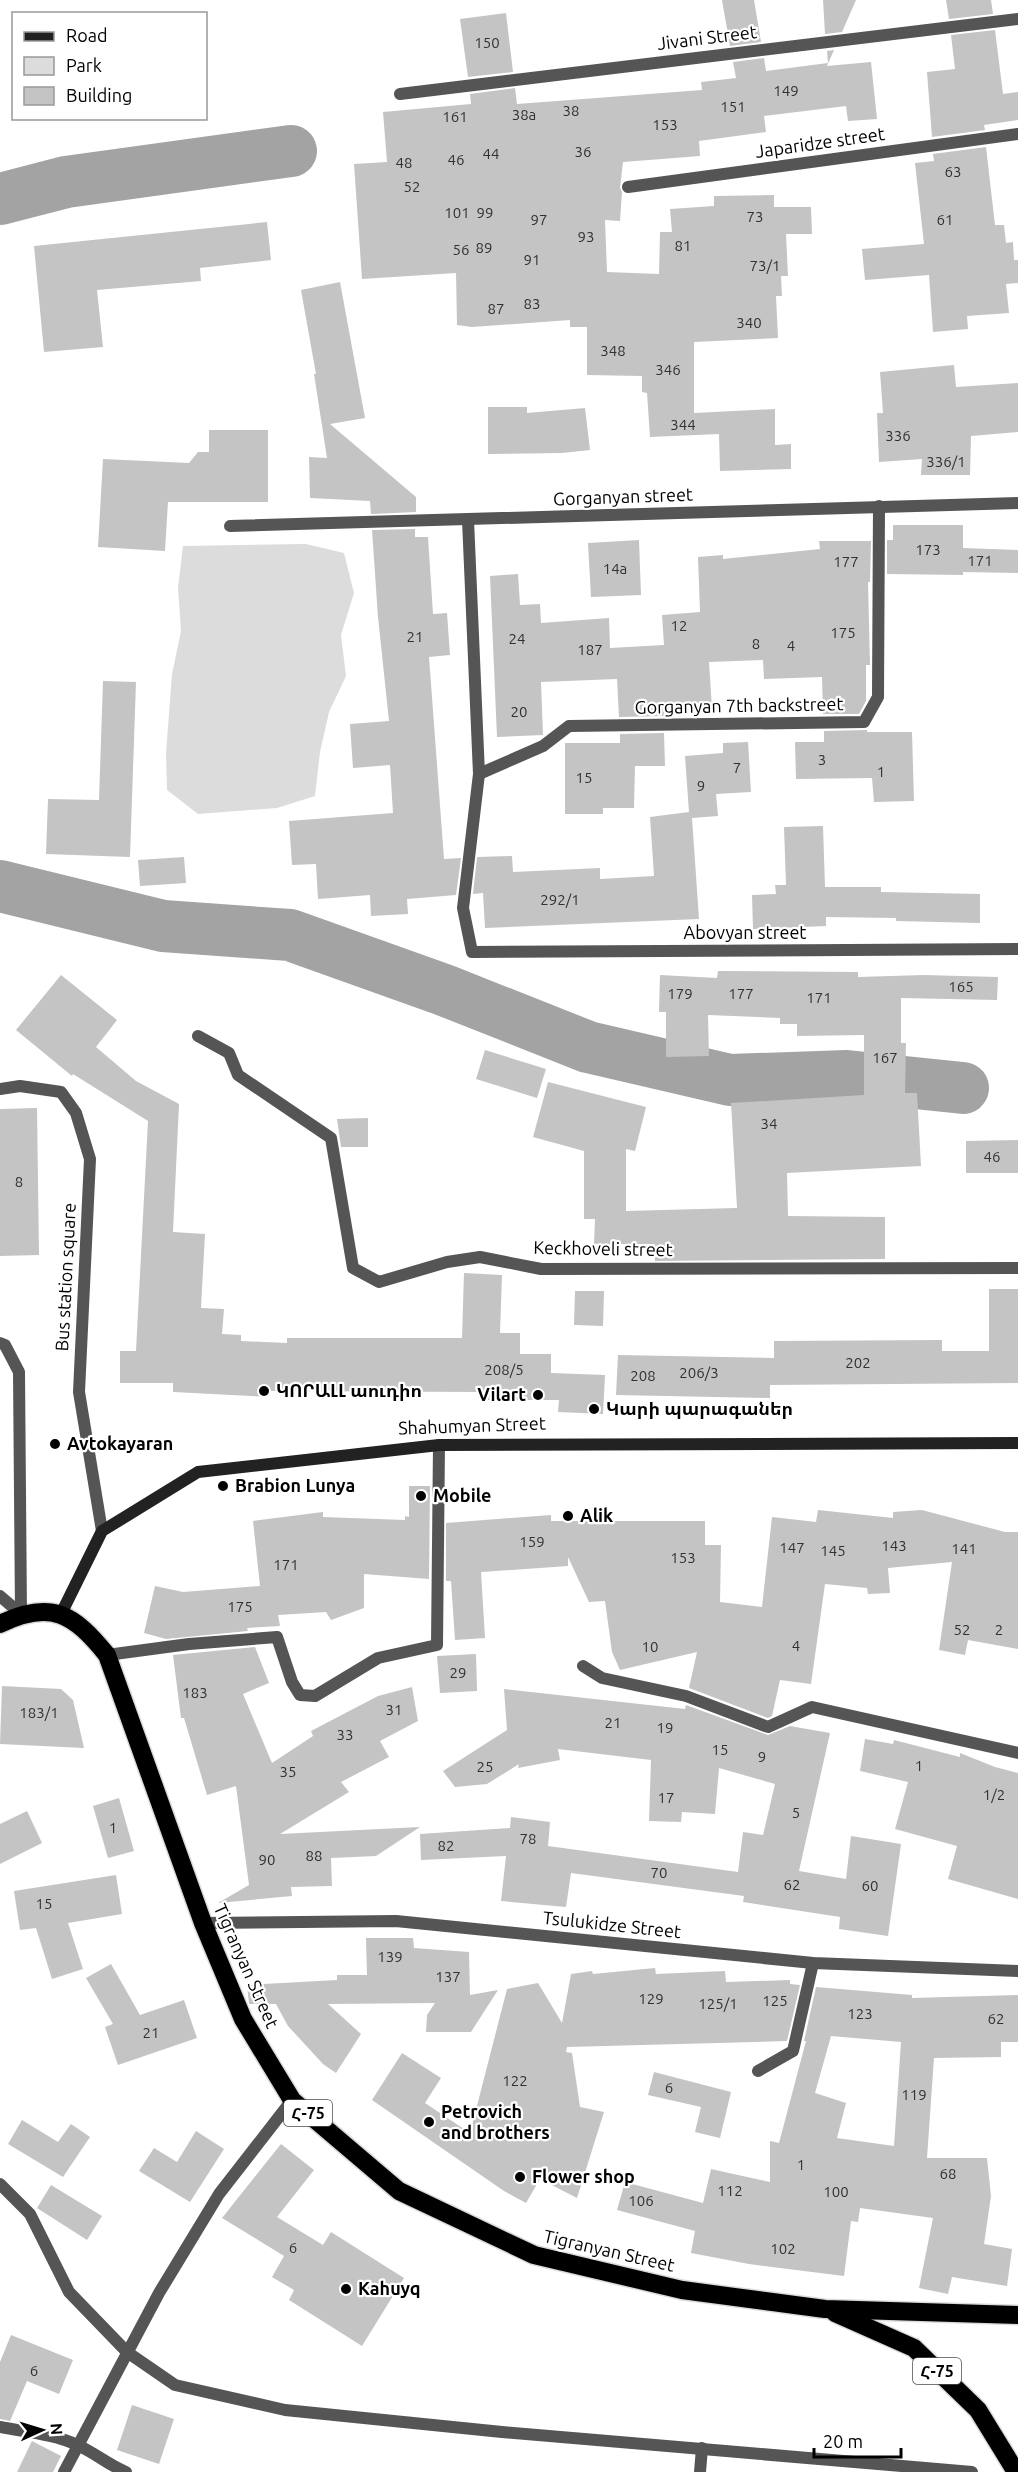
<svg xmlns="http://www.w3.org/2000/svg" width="1018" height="2472" font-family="Ubuntu,'Noto Sans Armenian',sans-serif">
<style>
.green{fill:#dcdcdc}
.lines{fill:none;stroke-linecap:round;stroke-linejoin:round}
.river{stroke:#a3a3a3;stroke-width:52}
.building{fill:#c4c4c4;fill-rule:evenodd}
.highway-casing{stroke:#dbdbdb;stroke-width:21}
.lane{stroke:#555;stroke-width:12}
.street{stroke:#555;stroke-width:12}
.secondary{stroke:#222;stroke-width:12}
.highway{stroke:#000;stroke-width:18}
.poi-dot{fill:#000;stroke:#fff;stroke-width:2}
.labels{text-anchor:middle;stroke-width:4.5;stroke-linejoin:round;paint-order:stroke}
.number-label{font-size:15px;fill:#313131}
.shield{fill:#fff;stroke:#4c4c4c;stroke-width:1.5}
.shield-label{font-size:16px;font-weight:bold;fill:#000}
.street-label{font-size:18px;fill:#000;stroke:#fff}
.poi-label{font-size:18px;font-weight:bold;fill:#000;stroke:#fff;text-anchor:start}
</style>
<rect width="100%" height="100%" fill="#fff"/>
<path class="green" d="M306 544 344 553 354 593 341 635 346 676 329 712 320 752 315 796 277 808 198 814 167 790 166 753 172 674 181 631 178 588 183 546Z"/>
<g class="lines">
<g class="river">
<path d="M0 199 66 182 291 151"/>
<path d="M0 886 163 926 290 935 444 990 588 1047 730 1080 847 1076 963 1088"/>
</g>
</g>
<g class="building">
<path d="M722 0H754L761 42 730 46Z"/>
<path d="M823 0H856L842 32 825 34Z"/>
<path d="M946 0H991L993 14 949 19Z"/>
<path d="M506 13 513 72 468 77 460 19Z"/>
<path d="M995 30 1003 94 1018 92V120L984 125 985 130 932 137 927 72 955 69 951 35Z"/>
<path d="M834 50 827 66 871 62 877 119 848 121 846 106 764 116 766 132 699 141 700 156 623 162 620 188 622 192 620 221 605 220 607 272 659 274 660 232H672L670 209 714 206V196L774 195V207H811L812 234H786L788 276H781L782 296H776L778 338 694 342V413L775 409V445L791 444V469L720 471 719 434 650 437 647 393 642 392V376L587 375V327H570V320L472 327 457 325 456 273 362 279 354 164 387 162 383 112 471 104 470 94 515 88 517 104 702 90 701 82 736 78 733 62 764 58 766 71 828 63 827 51Z"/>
<path d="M986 147 995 225H1004L1006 243 1013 242 1014 260H1018V283L1006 284 1009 313 967 316 968 329 933 332 929 275 865 280 862 249 924 244 915 163 934 161 933 154Z"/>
<path d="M267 222 271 260 200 268 201 281 97 290 103 347 44 352 34 246Z"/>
<path d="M340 282 365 418 330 424 416 497V512L371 514 370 501 310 498 309 457 327 458 314 374H316L301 290Z"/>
<path d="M954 365 956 387 1018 383V432L971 436 970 475H921L922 459 879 462 877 413H883L880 372Z"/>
<path d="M488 407H527V413L585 408 590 450 562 453 488 454Z"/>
<path d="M209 430H268V502H168L165 551 98 547 103 459 189 463 198 452H209Z"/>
<path d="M893 525H963V548L1018 550V573L963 572V575L887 574V540H893Z"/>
<path d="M415 529V537H428L433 614 447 613 450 655 429 657 444 859 461 858 456 895 407 899 408 914 371 916 370 895 318 899 316 864 292 865 289 821 393 813 390 765 353 768 350 724 389 721 378 617 372 530Z"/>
<path d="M639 540 641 595 591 597 588 543Z"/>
<path d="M819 541H871L870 582H868L870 665H866V701L859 714H823L822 677 764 679 763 660 709 662 712 709 664 712V716L619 717 617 679 541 682 543 735 497 737 490 576 518 574 520 605 540 604 541 623 609 618 610 648 664 645 662 615 700 612 698 557 723 555V559L820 549Z"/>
<path d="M103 681 136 682 130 857 46 854 48 799 99 800Z"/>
<path d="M867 730V732H912L914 801 874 802 872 778 796 779 795 742H824V731Z"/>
<path d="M664 733 665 766H635L634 808H603V814H565V743H620V734Z"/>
<path d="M748 742 751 792 716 794 718 816 692 818 699 919 485 928 483 893 473 894 477 857 512 856 513 872 600 868V879L654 876 650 817 689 812 685 756 723 753V743Z"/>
<path d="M823 826 825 887H881V892L980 894V923L896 921V918L826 917V926L753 929 752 895 776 894 775 885H786L784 827Z"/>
<path d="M184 857 186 883 140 886 138 860Z"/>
<path d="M718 971 858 972V977L924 975 998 977 997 1000 901 998V1043H906L905 1093H917L921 1166 787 1173 788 1216 885 1217V1259L655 1261V1244H594L595 1219H584V1151L533 1137 548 1082 646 1107 635 1151 626 1149V1211L737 1208 731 1103 864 1095V1035L797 1036V1024H780V1018L708 1015 709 1056 666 1057V1012H659L660 975 717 978Z"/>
<path d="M61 975 117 1020 96 1047 136 1081 179 1104 173 1232 205 1234 201 1308 224 1309 222 1334 241 1335V1341L287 1343V1338H462L464 1273 502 1275 500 1333H520V1354H551V1373L605 1375 603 1414 558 1412 559 1400H480V1392L268 1391V1397L173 1392V1383H120V1351H136L148 1121 73 1074 72 1076 16 1030Z"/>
<path d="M485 1050 546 1069 537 1098 476 1079Z"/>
<path d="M37 1108 39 1255 0 1256V1109Z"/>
<path d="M368 1118V1147H341L337 1119Z"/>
<path d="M1018 1140V1173H966V1141Z"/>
<path d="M989 1289H1018V1383L770 1385V1398L616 1395 618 1355 774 1358V1341L942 1340V1351H989Z"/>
<path d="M575 1291H604L603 1326 574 1325Z"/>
<path d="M409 1486H430L429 1579 364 1574V1608L331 1620 326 1612 278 1615 280 1626 247 1628 248 1631 166 1639 144 1633 155 1586 183 1592 260 1586 253 1521 323 1512V1517L405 1520V1516L409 1517Z"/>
<path d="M818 1510 893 1518V1512L922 1510 1005 1532H1018V1649L968 1640 965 1655 939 1650 952 1562 888 1568 890 1593 868 1594 867 1588 825 1584 811 1684 780 1680 772 1716 768 1718 689 1688 697 1652 620 1670 612 1652 605 1601 589 1602 568 1557V1566L481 1572 485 1638 455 1640 451 1581H446V1523L551 1515V1521H705V1545H721L720 1602 762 1607 772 1517 816 1522Z"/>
<path d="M255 1647 269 1683 243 1694 272 1763 313 1736 311 1731 378 1696 412 1687 418 1721 380 1741 389 1757 341 1782 349 1792 280 1834 420 1827 376 1856 331 1858 332 1886 291 1887 292 1896 218 1903 249 1885 236 1786 207 1795 184 1718H181L173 1655Z"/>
<path d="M476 1654 477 1691 440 1693 437 1656Z"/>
<path d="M2 1686 61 1689 73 1700 84 1748 0 1744Z"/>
<path d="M504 1689 685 1709 686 1705 768 1735 790 1726 830 1733 799 1871 846 1879 851 1836 901 1844 888 1936 839 1929 840 1917 743 1902 744 1896 571 1873 566 1907 501 1901 506 1856 421 1860 420 1834 510 1828 511 1817 550 1822 548 1846 738 1872 743 1832 763 1835 775 1784 719 1768 715 1814 682 1812 681 1822 649 1821 651 1760 558 1749 560 1760 518 1768 519 1764 487 1784 455 1787 443 1771 507 1730Z"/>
<path d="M865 1739 893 1744 894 1740 960 1757V1753L995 1767 1018 1773V1899L948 1879 957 1846 895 1829 908 1782 860 1771Z"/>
<path d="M119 1798 134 1851 108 1858 93 1806Z"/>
<path d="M27 1811 42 1843 0 1864V1824Z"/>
<path d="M116 1875 122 1914 68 1923 83 1969 52 1979 36 1928 20 1930 14 1891Z"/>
<path d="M366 1938H413L414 1948 469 1952 470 1995 498 1990 471 2032H426L427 2015 435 2003 328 2004 361 2034 336 2073 323 2064 288 2026 276 2004H249L247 1985 337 1980V1975H367Z"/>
<path d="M111 1964 140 2015 184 2000 197 2038 118 2065 105 2027 113 2024 86 1978Z"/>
<path d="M655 1968 656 1974 725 1971 726 1982 790 1980V1984L800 1985 787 2041 567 2047 566 2052 572 2053 580 2107 604 2112 577 2198 540 2179 526 2203 504 2191 372 2100 402 2053 441 2078 425 2103 470 2133 507 1989 538 1983 562 2023 571 1974 592 1971 593 1974Z"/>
<path d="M816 1987 912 1995V1998L1018 1995V2042H1001V2057L934 2058 927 2158H987L991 2196 984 2244 1012 2249 1007 2286 952 2277 948 2294 919 2288 933 2218 860 2208 858 2222 851 2221 844 2276 749 2264 691 2253 695 2231 617 2210 625 2182 703 2203 711 2169 770 2182V2141L779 2143 806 2041H804ZM831 2036 901 2042 894 2146 837 2138 846 2103 815 2093Z"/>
<path d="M654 2072 731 2092 720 2138 695 2132 701 2107 648 2095Z"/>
<path d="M22 2120 58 2142 71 2124 90 2137 63 2177 8 2144Z"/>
<path d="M196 2131 224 2149 190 2202 139 2171 154 2148 177 2162Z"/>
<path d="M281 2144 314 2170 277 2217 323 2245 331 2232 404 2278 362 2346 289 2300 294 2290 272 2277 284 2256 222 2218Z"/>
<path d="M51 2185 102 2216 87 2240 37 2208Z"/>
<path d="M11 2335 73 2360 59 2394 27 2381 10 2421 0 2419V2362Z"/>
<path d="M132 2405 174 2419 159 2464 117 2450Z"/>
<path d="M32 2441 61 2456 53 2472H17Z"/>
</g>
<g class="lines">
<g class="highway-casing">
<g id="highway">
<path d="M0 1624C51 1599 74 1614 107 1655L203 1923 243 2019 292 2100 399 2191 534 2255 682 2290 825 2309 1018 2315"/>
<path d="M835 2313 914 2348 978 2410 1016 2472"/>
</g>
</g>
<g class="lane">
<path d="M0 1343 5 1345 19 1372 21 1614"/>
<path d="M0 1596 21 1614"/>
<path d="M107 1655 189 1644 277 1637 292 1682 300 1695 315 1696 378 1658 437 1645 439 1445"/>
<path d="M583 1666 602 1678 686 1696 768 1727 812 1707 1018 1753"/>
<path d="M0 2427C25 2432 54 2434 77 2445 94 2452 108 2465 126 2472"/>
<path d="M64 2472 159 2293 219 2194 292 2100"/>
</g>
<g class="street">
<path d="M400 94 1018 19"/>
<path d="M628 187 1018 134"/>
<path d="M468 520 479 774 463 908 472 952 1018 949"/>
<path d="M230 526 1018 503"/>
<path d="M479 774 543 746 569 726 864 722 878 697 879 506"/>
<path d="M198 1036 229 1053 238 1075 331 1138 353 1268 379 1282 447 1262 480 1257 541 1269 1018 1268"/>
<path d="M0 1089 20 1086 61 1092 76 1113 90 1159 79 1392 102 1531"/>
<path d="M203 1923 396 1921 813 1963 1018 1971"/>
<path d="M758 2071 793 2051 813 1963"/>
<path d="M0 2184 30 2214 69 2292 127 2352 175 2385 285 2410 502 2432 972 2472"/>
<path d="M700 2472 702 2448"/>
</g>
<path class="secondary" d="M61 1614 102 1531 198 1472 439 1445 1018 1443"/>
<use href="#highway" class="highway"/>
</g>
<g class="poi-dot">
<circle cx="264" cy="1391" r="6"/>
<circle cx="538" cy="1395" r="6"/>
<circle cx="594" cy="1409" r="6"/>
<circle cx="55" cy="1444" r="6"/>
<circle cx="223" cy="1486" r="6"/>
<circle cx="421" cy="1496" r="6"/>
<circle cx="568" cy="1516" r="6"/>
<circle cx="429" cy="2122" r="6"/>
<circle cx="520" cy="2177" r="6"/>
<circle cx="346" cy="2289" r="6"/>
</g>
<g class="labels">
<g class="number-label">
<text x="487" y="48">150</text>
<text x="786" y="96">149</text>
<text x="733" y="112">151</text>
<text x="571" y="116">38</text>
<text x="524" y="120">38a</text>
<text x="455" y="122">161</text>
<text x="665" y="130">153</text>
<text x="583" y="157">36</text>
<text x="491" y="159">44</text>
<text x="456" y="165">46</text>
<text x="404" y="168">48</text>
<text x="953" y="177">63</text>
<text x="412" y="192">52</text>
<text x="457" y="218">101</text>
<text x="485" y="218">99</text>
<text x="755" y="222">73</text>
<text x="539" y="225">97</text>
<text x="945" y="225">61</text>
<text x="586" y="242">93</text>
<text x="683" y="251">81</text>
<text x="484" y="253">89</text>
<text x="461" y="255">56</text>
<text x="532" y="265">91</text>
<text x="765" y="271">73/1</text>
<text x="532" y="309">83</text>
<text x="496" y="314">87</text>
<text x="749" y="328">340</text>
<text x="613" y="356">348</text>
<text x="668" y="375">346</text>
<text x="683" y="430">344</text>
<text x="898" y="441">336</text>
<text x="946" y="467">336/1</text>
<text x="928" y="555">173</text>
<text x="980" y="566">171</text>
<text x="846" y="567">177</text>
<text x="615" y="574">14a</text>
<text x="679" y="631">12</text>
<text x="843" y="638">175</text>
<text x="415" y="642">21</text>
<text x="517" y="644">24</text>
<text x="756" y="649">8</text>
<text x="791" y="651">4</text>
<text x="590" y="655">187</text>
<text x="519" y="717">20</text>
<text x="822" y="765">3</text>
<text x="737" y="773">7</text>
<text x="881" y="777">1</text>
<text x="584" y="783">15</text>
<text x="701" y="791">9</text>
<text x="560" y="905">292/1</text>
<text x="961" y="992">165</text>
<text x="680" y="999">179</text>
<text x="741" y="999">177</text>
<text x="819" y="1003">171</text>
<text x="885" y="1063">167</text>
<text x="769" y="1129">34</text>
<text x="992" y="1162">46</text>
<text x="19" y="1187">8</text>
<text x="858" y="1368">202</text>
<text x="504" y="1375">208/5</text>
<text x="699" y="1378">206/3</text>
<text x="643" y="1381">208</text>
<text x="532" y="1547">159</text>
<text x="894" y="1551">143</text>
<text x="792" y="1553">147</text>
<text x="964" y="1554">141</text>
<text x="833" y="1556">145</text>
<text x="683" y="1563">153</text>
<text x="286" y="1570">171</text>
<text x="240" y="1612">175</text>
<text x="962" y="1635">52</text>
<text x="999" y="1635">2</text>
<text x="796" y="1651">4</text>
<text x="650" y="1652">10</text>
<text x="458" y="1678">29</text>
<text x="195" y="1698">183</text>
<text x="394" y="1715">31</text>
<text x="39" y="1718">183/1</text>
<text x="613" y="1728">21</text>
<text x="665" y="1733">19</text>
<text x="345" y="1740">33</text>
<text x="720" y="1755">15</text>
<text x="762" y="1762">9</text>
<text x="919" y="1771">1</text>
<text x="485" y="1772">25</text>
<text x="288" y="1777">35</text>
<text x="994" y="1800">1/2</text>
<text x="666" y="1803">17</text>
<text x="796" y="1818">5</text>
<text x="113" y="1833">1</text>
<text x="528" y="1844">78</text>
<text x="446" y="1851">82</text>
<text x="314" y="1861">88</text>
<text x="267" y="1865">90</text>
<text x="659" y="1878">70</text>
<text x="792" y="1890">62</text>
<text x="870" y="1891">60</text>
<text x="44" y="1909">15</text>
<text x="390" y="1962">139</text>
<text x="448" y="1982">137</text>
<text x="651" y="2004">129</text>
<text x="775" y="2006">125</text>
<text x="718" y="2009">125/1</text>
<text x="860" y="2019">123</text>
<text x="996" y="2024">62</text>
<text x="151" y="2038">21</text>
<text x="515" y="2086">122</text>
<text x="669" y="2093">6</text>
<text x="914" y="2100">119</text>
<text x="801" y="2170">1</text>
<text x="948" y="2179">68</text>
<text x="730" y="2196">112</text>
<text x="836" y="2197">100</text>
<text x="641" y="2206">106</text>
<text x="293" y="2253">6</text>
<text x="783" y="2254">102</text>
<text x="34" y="2376">6</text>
</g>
<g class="shield">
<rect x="284" y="2100" width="48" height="26" rx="4.5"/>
<rect x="913" y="2358" width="48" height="26" rx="4.5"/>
</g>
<g class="shield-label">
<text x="308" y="2119">Հ-75</text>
<text x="937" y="2377">Հ-75</text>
</g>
<g class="street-label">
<text transform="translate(707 38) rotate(-7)" y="6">Jivani Street</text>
<text transform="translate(820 143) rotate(-8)" y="6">Japaridze street</text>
<text transform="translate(623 497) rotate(-2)" y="6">Gorganyan street</text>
<text transform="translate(739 706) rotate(-1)" y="6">Gorganyan 7th backstreet</text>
<text x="745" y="939">Abovyan street</text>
<text transform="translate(603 1249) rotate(1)" y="6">Keckhoveli street</text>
<text transform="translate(66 1277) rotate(-87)" y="6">Bus station square</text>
<text transform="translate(472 1426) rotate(-2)" y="6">Shahumyan Street</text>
<text transform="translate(612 1925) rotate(6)" y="6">Tsulukidze Street</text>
<text transform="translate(246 1966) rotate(66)" y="6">Tigranyan Street</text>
<text transform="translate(609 2251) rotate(13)" y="6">Tigranyan Street</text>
</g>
<g class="poi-label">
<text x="276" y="1397">ԿՈՐԱԼԼ աուդիո</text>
<text x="526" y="1401" text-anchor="end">Vilart</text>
<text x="606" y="1415">Կարի պարագաներ</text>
<text x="67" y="1450">Avtokayaran</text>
<text x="235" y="1492">Brabion Lunya</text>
<text x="433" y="1502">Mobile</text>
<text x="580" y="1522">Alik</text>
<text x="441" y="2118">Petrovich<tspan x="441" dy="21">and brothers</tspan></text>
<text x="532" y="2183">Flower shop</text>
<text x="358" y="2295">Kahuyq</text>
</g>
</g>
<rect x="12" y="12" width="195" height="108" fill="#ffffff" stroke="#999999" stroke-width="1.5"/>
<rect x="24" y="32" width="30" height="9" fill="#222222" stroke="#999999" stroke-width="1.5"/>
<text x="66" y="42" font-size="18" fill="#000000">Road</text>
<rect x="24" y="57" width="30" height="18" fill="#dcdcdc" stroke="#999999" stroke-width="1.5"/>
<text x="66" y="72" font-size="18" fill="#000000">Park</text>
<rect x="24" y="87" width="30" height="18" fill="#c4c4c4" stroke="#999999" stroke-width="1.5"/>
<text x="66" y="102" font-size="18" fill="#000000">Building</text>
<g transform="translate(42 2430) rotate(86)" stroke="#ffffff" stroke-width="4.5" paint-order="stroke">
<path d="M0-4.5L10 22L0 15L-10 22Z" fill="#000000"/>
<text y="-9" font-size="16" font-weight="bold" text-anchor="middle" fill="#000000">N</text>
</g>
<path d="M814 2448v9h87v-9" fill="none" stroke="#000000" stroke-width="3"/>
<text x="823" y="2448" font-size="18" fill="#000000" stroke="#ffffff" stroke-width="4.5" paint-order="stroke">20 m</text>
</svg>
